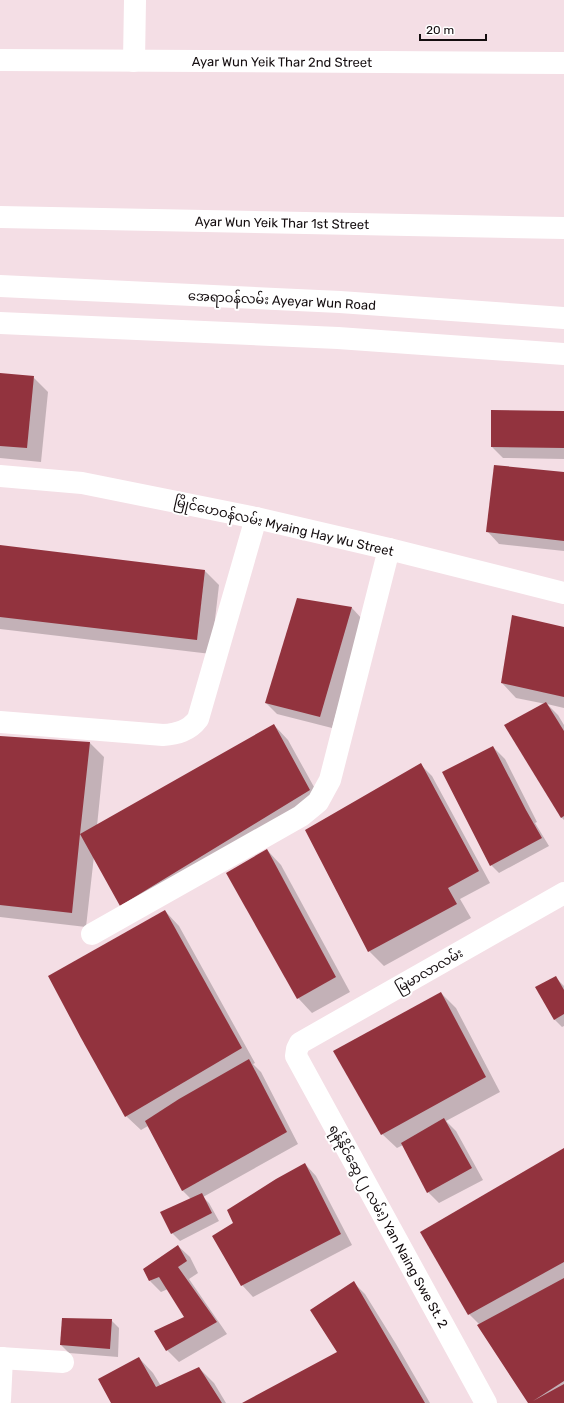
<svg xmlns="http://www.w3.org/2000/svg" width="564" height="1403" font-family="Rubik,'Noto Sans Myanmar',sans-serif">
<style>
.shadow{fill:#0003}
.building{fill:#92333e}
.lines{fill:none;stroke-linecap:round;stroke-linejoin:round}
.minor{stroke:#fff;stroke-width:22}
.major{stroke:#fff;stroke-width:22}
.labels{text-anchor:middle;stroke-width:4;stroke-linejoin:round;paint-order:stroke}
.street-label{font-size:13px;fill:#140d0f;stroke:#fff}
</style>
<rect width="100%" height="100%" fill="#f4dee5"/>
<g class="shadow">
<path d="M0 374 33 377 48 392 41 462 0 458Z"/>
<path d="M564 412V459L503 458 492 447Z"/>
<path d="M564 473V551L499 544 488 532Z"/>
<path d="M0 546 205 571 219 585 211 654 0 629Z"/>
<path d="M298 599 352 608 363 620 332 728 277 714 266 703Z"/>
<path d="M564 628V708L547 704 558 715 564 725V820L561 817 546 704 516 698 502 683Z"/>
<path d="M274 725 288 740 324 805 135 920 94 856 86 927 0 917V737L90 743 104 757 97 826Z"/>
<path d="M493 747 505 759 537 822 535 823 549 846 499 873 491 865Z"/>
<path d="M420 764 432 776 490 883 460 899 471 918 384 966 369 951Z"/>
<path d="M267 850 281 865 350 992 312 1013 298 998Z"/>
<path d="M165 911 179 926 255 1063 253 1064 261 1072 298 1144 203 1197 209 1203 219 1221 180 1241 172 1233 191 1199 182 1190 148 1126 141 1130 126 1116Z"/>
<path d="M556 978 564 986V1026L562 1027 554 1019Z"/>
<path d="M441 993 456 1008 500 1092 446 1121 456 1131 483 1180 439 1203 428 1192 403 1145 397 1148 382 1134Z"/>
<path d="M564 1149V1403H529L480 1325 469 1314Z"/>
<path d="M305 1164 316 1176 352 1245 253 1297 242 1285 235 1224Z"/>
<path d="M178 1246 190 1257 198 1273 189 1279 227 1334 179 1362 167 1350 156 1332 186 1317 168 1289 161 1292 150 1281Z"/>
<path d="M354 1283 365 1294 396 1344 430 1403H245L339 1352Z"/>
<path d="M111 1320 119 1328 118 1357 69 1353 61 1345Z"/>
<path d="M139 1358 153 1373 161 1386 199 1368 214 1383 226 1403H112Z"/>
</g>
<g class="building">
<path d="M0 373 34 376 27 448 0 446Z"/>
<path d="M491 410 564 411V448L491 447Z"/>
<path d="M494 465 564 472V541L486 532Z"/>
<path d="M0 545 205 570 197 640 0 617Z"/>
<path d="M297 598 352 607 320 717 265 703Z"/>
<path d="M512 615 564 627V697L501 683Z"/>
<path d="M546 702 564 731V816L561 818 504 725Z"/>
<path d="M274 724 310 790 120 906 80 834 72 913 0 905V736L90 742 80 834Z"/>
<path d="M493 746 526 810 542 838 490 866 442 772Z"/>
<path d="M421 763 479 871 448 888 457 904 368 952 305 830Z"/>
<path d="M267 849 336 977 297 999 226 873Z"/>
<path d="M165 910 242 1048 125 1117 81 1038 48 976Z"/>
<path d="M556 976 564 990V1014L554 1020 535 987Z"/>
<path d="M441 992 486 1077 381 1135 333 1051Z"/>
<path d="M249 1059 287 1132 182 1191 145 1121 179 1099Z"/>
<path d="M444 1118 472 1168 427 1193 401 1143Z"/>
<path d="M564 1148V1262L468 1315 420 1232Z"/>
<path d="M305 1163 341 1234 241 1286 212 1236 233 1223 227 1210 276 1179Z"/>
<path d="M202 1193 212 1213 171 1234 160 1212Z"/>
<path d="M178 1245 187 1261 178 1267 217 1322 166 1351 154 1331 184 1317 159 1277 149 1281 143 1269Z"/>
<path d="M564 1278V1381L533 1401 564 1384V1403H528L477 1325Z"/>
<path d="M354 1281 425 1403H242L337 1352 310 1310Z"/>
<path d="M62 1318 112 1319 110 1349 60 1345Z"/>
<path d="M139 1357 156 1387 199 1367 222 1403H111L98 1379Z"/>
</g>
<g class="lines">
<g class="minor">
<path id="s1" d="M0 60 564 63"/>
<path d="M134 61 135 0"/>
<path id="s2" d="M0 217 564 228"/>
<path d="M0 476 82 483 256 518 389 549 564 593"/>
<path d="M0 722 163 735C177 734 189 731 198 719L256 518"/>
<path d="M92 934 301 816 318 802 330 780 389 549"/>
<path d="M0 1358 63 1362"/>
<path d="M0 1400 2 1358"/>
<path d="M486 1403 296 1056 297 1049 300 1043 564 893"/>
</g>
<g class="major">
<path d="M0 286 340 302 564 318"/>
<path d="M0 323 338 338 564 354"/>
</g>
</g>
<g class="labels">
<g class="street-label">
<text dy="5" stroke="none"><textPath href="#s1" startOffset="282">Ayar Wun Yeik Thar 2nd Street</textPath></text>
<text dy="5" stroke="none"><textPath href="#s2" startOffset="282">Ayar Wun Yeik Thar 1st Street</textPath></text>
<text transform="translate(282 300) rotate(3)" y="5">အေရာဝန်လမ်း Ayeyar Wun Road</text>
<text transform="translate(284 526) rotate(13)" y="5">မြိုင်ဟေဝန်လမ်း Myaing Hay Wu Street</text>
<text transform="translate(429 970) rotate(-30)" y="5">မြမာလာလမ်း</text>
<text transform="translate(389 1226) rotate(61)" y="5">ရန်နိုင်ဆွေ (၂ လမ်း) Yan Naing Swe St. 2</text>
</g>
</g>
<path d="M420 34v6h66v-6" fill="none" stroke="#140d0f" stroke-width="2"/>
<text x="426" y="34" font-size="12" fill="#140d0f" stroke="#ffffff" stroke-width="3" paint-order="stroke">20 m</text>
</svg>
